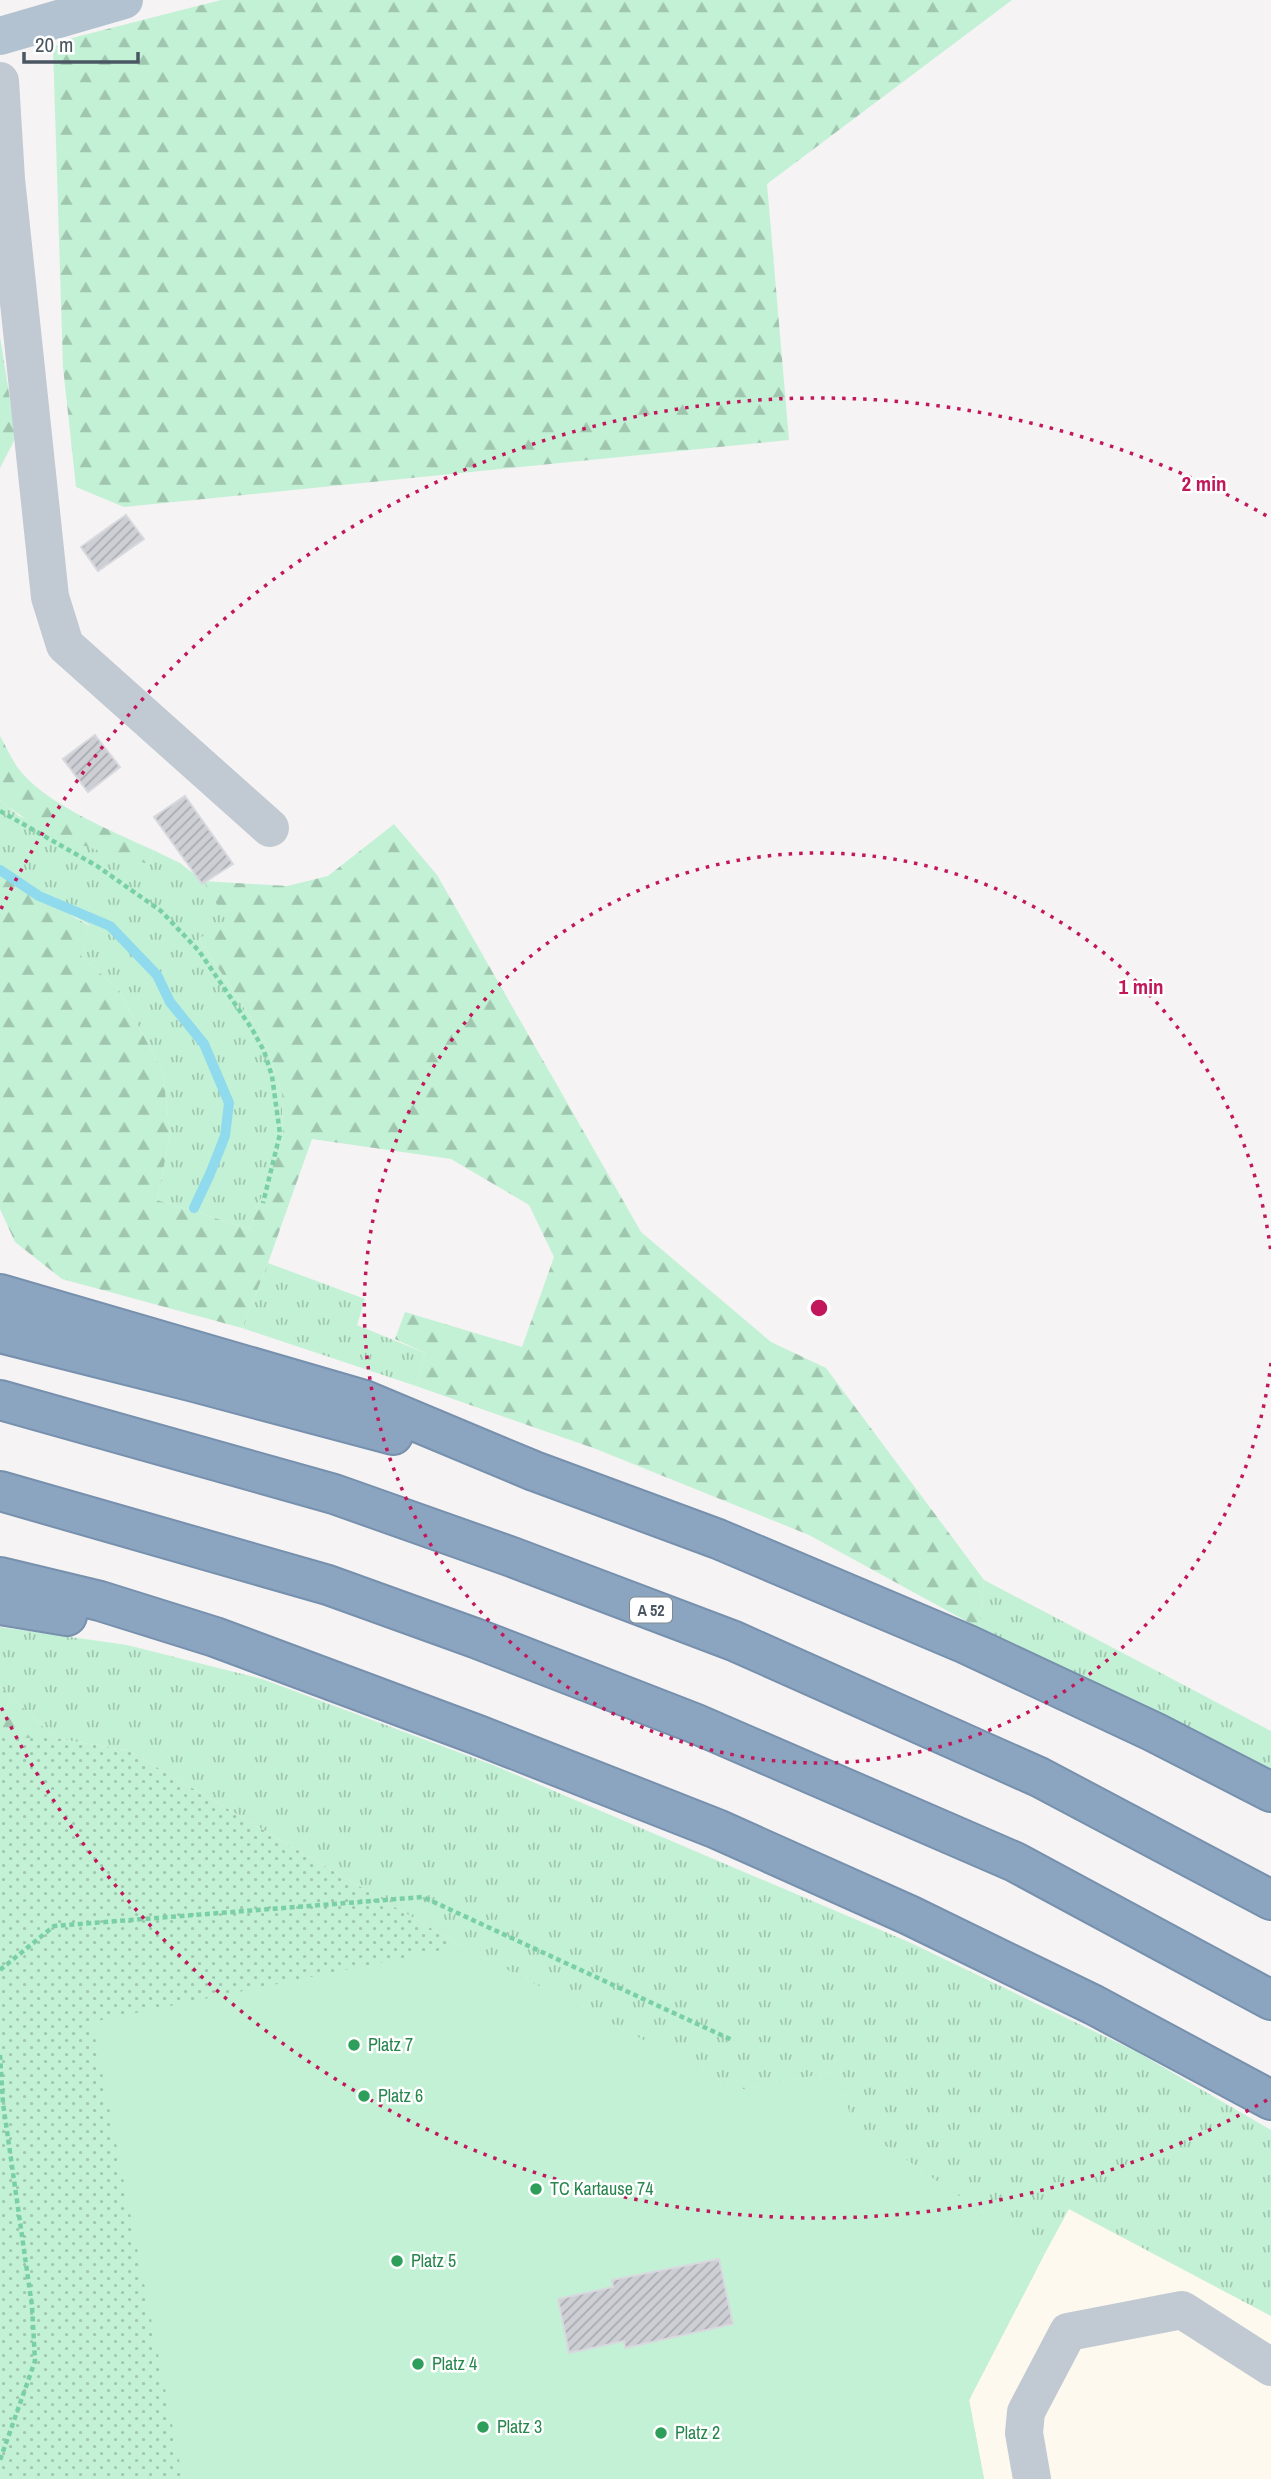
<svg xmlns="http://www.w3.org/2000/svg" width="1271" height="2479" font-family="'Archivo Narrow',sans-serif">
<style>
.commercial{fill:#fdf9ef}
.grass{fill:url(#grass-tufts)}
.forest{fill:url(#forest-firs)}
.park{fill:url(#park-dots)}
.garden{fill:#c3f1d5}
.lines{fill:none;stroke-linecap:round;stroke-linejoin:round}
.stream{stroke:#90daee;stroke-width:10}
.building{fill:url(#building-hatch);stroke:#d7d9de;stroke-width:2}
.highway-casing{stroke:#7690ad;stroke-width:42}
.path{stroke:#7ad0a6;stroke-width:4.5;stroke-dasharray:5 3.5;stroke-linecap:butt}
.minor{stroke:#c1cad2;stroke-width:38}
.major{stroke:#b3c2d1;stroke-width:38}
.highway{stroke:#8ba5c1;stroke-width:38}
.ring{fill:none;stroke:#c2185b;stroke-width:3.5;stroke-dasharray:3.5 7}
.leisure-dot{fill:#2e9e5b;stroke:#fff;stroke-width:2.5}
.labels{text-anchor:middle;stroke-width:5;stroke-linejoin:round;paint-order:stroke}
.shield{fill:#fff;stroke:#808990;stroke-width:2}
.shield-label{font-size:16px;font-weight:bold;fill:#4a5661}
.leisure-label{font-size:18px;fill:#27864d;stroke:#fff;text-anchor:start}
.centre{fill:#c2185b;stroke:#fff;stroke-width:3.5}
.ring-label{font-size:21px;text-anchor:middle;font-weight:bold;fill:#c2185b;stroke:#fff;stroke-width:5;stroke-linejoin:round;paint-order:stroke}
</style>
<defs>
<pattern id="grass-tufts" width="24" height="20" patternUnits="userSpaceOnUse" patternTransform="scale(1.75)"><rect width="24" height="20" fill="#c3f1d5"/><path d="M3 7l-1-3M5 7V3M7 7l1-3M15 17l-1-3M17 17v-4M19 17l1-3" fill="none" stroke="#a0c6b0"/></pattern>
<pattern id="forest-firs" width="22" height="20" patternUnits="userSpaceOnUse" patternTransform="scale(1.75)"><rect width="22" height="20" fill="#c3f1d5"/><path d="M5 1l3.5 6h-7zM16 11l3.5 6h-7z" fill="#a0c6b0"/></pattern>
<pattern id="park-dots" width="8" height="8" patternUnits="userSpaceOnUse" patternTransform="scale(1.75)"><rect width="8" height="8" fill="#c3f1d5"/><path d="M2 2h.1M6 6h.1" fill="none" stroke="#a0c6b0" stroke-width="1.8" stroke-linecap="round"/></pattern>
<pattern id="building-hatch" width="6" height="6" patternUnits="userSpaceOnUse" patternTransform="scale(1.75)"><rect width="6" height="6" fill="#cdcfd5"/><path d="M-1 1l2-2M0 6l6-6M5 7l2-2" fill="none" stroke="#a8abb0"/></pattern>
</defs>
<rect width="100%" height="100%" fill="#f5f3f3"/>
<path class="commercial" d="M1068 2209 1271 2316V2479H984L969 2400Z"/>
<g class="grass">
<path d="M0 800 19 816 150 864 153 850 180 863 203 881 227 920 199 939 260 1032 270 1056 282 1094 283 1137 250 1229 157 1200 170 1136 163 1072 119 990 81 956 89 925 0 872Z"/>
<path d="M268 1263 365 1299 357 1325 425 1353 416 1386 242 1328Z"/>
<path d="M984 1580 1271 1731V1782L979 1628Z"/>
<path d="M0 1627 127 1645 262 1679 493 1765 911 1943 1137 2052 1271 2130V2316L1069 2209 1044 2255 851 2122 840 2071 740 2090 461 1946 129 1751 55 1738 0 1686Z"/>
</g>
<g class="forest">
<path d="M221 0H1012L767 184 789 440 124 507 76 487 63 367 53 47 72 38Z"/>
<path d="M0 337 16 437 0 468Z"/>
<path d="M0 736C7 748 13 763 22 773 50 806 114 832 153 850L150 864C98 852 42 836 0 800Z"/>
<path d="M394 824 437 875 641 1232 771 1342 826 1368 984 1580 979 1628 809 1535 596 1449 416 1386 425 1353 395 1339 405 1312 522 1347 554 1257 529 1205 451 1159 312 1139 268 1263 242 1328 62 1279 15 1242 0 1209V872L89 926 81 956 119 990 163 1072 170 1136 157 1200 250 1229 283 1137 282 1094 270 1056 260 1032 199 939 226 920 203 881 287 886 328 876Z"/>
<path d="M0 1686 55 1738H0Z"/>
</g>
<path class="park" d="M0 1738H55L129 1751 461 1946 740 2090 840 2071 851 2122 1044 2255 969 2400 984 2479H0Z"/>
<path class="garden" d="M461 1946 740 2090 840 2071 851 2122 1044 2255 969 2400 984 2479H183L92 2022Z"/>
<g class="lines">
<path class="stream" d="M0 870 39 896 110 926 157 975 170 1002 204 1044 229 1103 225 1136 210 1174 194 1208"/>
</g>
<g class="building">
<path d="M126 515 144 539 98 571 81 547Z"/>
<path d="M95 735 120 767 88 792 63 759Z"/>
<path d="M185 796 233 864 202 884 154 817Z"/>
<path d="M719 2259 733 2324 625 2348 624 2341 569 2353 558 2299 613 2287 612 2280Z"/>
</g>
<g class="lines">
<g class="highway-casing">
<g id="highway">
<path d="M0 1294 364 1400 534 1471 718 1539 966 1644 1154 1732 1271 1792"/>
<path d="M0 1333 194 1382 393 1435"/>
<path d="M0 1400 334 1494 512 1557 734 1641 1039 1777 1271 1900"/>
<path d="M0 1491 328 1585 475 1638 694 1723 1015 1862 1271 2000"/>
<path d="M0 1577 100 1601 215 1637 478 1735 717 1829 909 1915 1094 2005 1271 2100"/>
<path d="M0 1605 67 1616"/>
</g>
</g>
<g class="path">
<path d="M0 811 97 866 161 911 199 951 252 1029 264 1051 272 1076 280 1134 263 1203"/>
<path d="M0 1970 54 1926 423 1897 732 2040"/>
<path d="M0 2055 3 2103 32 2306 35 2361 0 2460"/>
</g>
<g class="minor">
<path d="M0 81 6 179 50 597 65 645 270 828"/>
<path d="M1032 2479 1024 2433 1026 2412 1068 2332 1182 2310 1271 2367"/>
</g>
<path class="major" d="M0 36 124 0"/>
<use href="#highway" class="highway"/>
</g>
<g class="ring">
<path d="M1271 1363A455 455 0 1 1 1271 1253"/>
<path d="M1267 2100A910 910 0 0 1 1 1707M1 909A910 910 0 0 1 1267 516"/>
</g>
<g class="leisure-dot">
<circle cx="354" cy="2045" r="7"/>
<circle cx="364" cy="2096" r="7"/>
<circle cx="536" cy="2189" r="7"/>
<circle cx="397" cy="2261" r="7"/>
<circle cx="418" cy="2364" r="7"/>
<circle cx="483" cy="2427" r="7"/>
<circle cx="661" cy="2433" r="7"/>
</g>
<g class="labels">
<rect class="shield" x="630" y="1597.5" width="42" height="25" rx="5"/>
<g class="shield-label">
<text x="651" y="1616">A 52</text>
</g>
<g class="leisure-label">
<text x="368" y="2051">Platz 7</text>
<text x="378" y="2102">Platz 6</text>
<text x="550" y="2195">TC Kartause 74</text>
<text x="411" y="2267">Platz 5</text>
<text x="432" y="2370">Platz 4</text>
<text x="497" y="2433">Platz 3</text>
<text x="675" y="2439">Platz 2</text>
</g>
</g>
<circle cx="819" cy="1308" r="10" class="centre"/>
<g class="ring-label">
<text x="1204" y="491">2 min</text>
<text x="1141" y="994">1 min</text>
</g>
<path d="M24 52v10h114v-10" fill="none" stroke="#4a5661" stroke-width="3.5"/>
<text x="35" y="52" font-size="21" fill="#4a5661" stroke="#ffffff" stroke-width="5" paint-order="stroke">20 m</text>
</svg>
